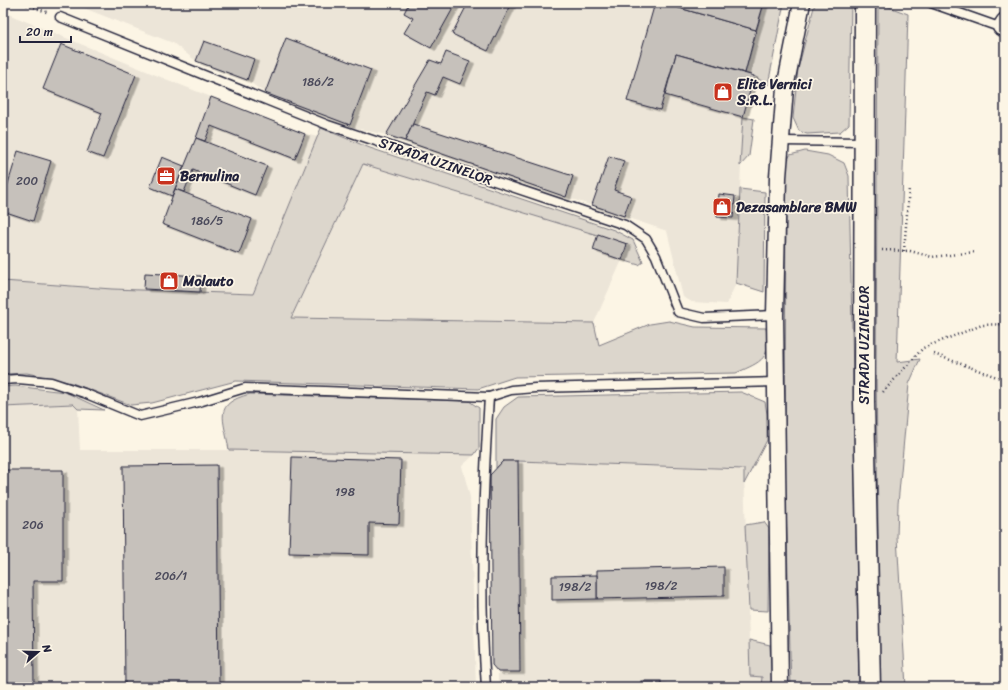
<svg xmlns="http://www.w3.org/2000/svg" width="1008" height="690" font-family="Sriracha,sans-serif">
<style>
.built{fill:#ece5d8}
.green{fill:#dcd6cc;stroke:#7f7c84}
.building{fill:#c6c1bb;stroke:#22223b;filter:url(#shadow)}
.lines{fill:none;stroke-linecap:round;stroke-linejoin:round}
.service-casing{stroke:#22223b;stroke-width:11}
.minor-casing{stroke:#22223b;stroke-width:19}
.tertiary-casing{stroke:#22223b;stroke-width:23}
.path{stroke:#22223b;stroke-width:2.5;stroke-dasharray:1 3;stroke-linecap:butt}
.service{stroke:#fcf5e5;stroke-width:8}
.minor{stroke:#fcf5e5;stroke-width:16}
.tertiary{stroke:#fcf5e5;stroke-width:20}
.labels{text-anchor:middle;stroke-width:3.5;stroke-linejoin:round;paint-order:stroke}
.number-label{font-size:12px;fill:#4b4a5b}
.poi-label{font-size:14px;font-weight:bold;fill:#22223b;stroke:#fcf5e5;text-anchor:start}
.street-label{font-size:14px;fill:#22223b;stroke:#fcf5e5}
</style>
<defs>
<filter id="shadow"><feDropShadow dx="4.5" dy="2.5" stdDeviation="0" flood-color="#0004"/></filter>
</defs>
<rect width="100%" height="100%" fill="#fcf5e5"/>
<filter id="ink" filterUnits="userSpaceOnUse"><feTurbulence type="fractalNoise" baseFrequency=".025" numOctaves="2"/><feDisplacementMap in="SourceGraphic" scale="8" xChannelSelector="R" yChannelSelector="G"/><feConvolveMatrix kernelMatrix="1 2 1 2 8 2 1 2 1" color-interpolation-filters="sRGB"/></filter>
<g filter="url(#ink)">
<g class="built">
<path d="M71 3H764L745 73 754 76 743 117 736 283 727 304 692 302 683 297 667 231 495 173 386 135 355 128 265 93 247 80 196 61 173 43Z"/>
<path d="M3 12 163 78 305 134 318 137 253 294 112 289 3 281Z"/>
<path d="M363 164 627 244 622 260 594 323 291 318Z"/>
<path d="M73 404 78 409 80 450H229L474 455 462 466 470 497 476 687H3V407Z"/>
<path d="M518 461 744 469 750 676 762 677 761 687H498V672H520Z"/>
</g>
<g class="green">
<path d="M764 3H784L768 85 754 76 745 73Z"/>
<path d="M815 3H851L849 124 840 132 807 134 799 131 793 118 798 69Z"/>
<path d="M878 3 908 14 897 362 920 359 909 384 898 504 897 537 906 687H881L880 671 876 373Z"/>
<path d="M743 117 754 119 749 156 740 166Z"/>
<path d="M321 128 370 148 614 230 633 240 643 262 639 265 622 260 627 244 363 164 291 318 594 323 599 345 650 324 669 321 695 327 766 328C771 359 763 361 736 373L515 377 478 389 236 381 152 403 131 405 72 383 27 373 3 374V281L112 289 253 294Z"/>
<path d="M805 151 828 155 844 163 849 176 859 687H791L785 465 786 166 790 155Z"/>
<path d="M740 189 765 192 764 292 736 283Z"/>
<path d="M15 386 65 392 104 410 78 409 73 404 3 407V387Z"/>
<path d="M741 392 765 402 767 414V440L744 484V469L518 461H503L496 468V419L504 407 518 397Z"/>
<path d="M250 394 469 401 479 408V448L474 455 229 450C224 418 212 404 250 394Z"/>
<path d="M764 522 769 529 768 611 749 610 745 525Z"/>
<path d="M749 640 770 645 772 687H761L762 677 750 676Z"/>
</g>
<g class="building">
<path d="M409 3H456L431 48 404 33 413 18 404 13Z"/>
<path d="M468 3H512L488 51 452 34Z"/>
<path d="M655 3H662L756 30 745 73 676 54 660 110 627 101Z"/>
<path d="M662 3H764L756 30Z"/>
<path d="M286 38 371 70 350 125 265 93Z"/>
<path d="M204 41 254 59 247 80 196 61Z"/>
<path d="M61 44 136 75 103 158 87 152 102 113 43 89Z"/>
<path d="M446 52 470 61 460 84 443 77 435 95 427 92 405 141 386 135 430 60 441 64Z"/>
<path d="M676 54 754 76 743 117 665 95Z"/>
<path d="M211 97 305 134 295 159 211 126 205 141 196 138Z"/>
<path d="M413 124 573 176 566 197 405 141Z"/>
<path d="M196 138 267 166 255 195 193 170 184 192 175 189Z"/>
<path d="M18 151 51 161 33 221 3 211V200Z"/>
<path d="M609 156 624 161 614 190 631 196 624 216 592 205Z"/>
<path d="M162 157 184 166 172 196 150 187Z"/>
<path d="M175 189 252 219 239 254 162 224Z"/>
<path d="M719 194 735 196 733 218 717 217Z"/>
<path d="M598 234 627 244 622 260 593 250Z"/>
<path d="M145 273 201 276 200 292 144 289Z"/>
<path d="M292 457 401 460 399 524 369 523V555L289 553Z"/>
<path d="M503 461H518L520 672H498L492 665 490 475Z"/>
<path d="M217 465 219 687H125L123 466Z"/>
<path d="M3 470H63V581H33L34 687H3Z"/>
<path d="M724 567V596L597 599V570Z"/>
<path d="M597 575V599L552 600V576Z"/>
<rect x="641" y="681" width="20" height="6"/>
</g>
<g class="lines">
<g class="service-casing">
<g id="service">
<path d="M931 3 1002 28"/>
<path d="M60 17 328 125 625 225 646 239 656 256 678 312 704 318 775 315"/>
<path d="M781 141 864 142"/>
<path d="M3 380 18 379 51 382 84 393 140 416 199 402 245 388 489 397 511 390 535 388 776 382"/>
<path d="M486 687C479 591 483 493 489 397"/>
</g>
</g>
<g class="minor-casing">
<g id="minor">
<path d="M1001 27 1005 21"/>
<path d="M780 687 775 315 778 177 785 88 802 3"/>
</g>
</g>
<g class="tertiary-casing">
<path id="tertiary" d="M865 3 864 402 870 687"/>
</g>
<g class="path">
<path d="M23 3 49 13"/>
<path d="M882 250 910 251 932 257 975 252"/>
<path d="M904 251 909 188"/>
<path d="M934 354 1005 380"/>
<path d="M883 392 923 348 982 325 1005 324"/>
</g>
<use href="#service" class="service"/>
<use href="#minor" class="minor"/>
<use href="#tertiary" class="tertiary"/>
</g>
</g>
<defs>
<g id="shop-square" transform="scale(1)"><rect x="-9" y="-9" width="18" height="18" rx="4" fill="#c8321e" stroke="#fcf5e5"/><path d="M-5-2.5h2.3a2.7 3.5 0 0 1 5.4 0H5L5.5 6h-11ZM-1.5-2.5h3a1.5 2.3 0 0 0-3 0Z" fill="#fff"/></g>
<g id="office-square" transform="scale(1)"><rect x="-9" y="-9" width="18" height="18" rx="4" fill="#c8321e" stroke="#fcf5e5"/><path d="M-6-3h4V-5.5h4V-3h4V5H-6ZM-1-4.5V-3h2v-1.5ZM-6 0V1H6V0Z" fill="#fff"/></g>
</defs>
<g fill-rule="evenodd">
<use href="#shop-square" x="723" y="92"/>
<use href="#office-square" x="166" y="176"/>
<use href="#shop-square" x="722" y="207"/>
<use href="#shop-square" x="169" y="281"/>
</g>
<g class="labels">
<g class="number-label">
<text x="318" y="86">186/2</text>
<text x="27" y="185">200</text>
<text x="207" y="225">186/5</text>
<text x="345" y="496">198</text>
<text x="33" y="529">206</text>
<text x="171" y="580">206/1</text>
<text x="661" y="590">198/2</text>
<text x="575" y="591">198/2</text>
</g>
<g class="poi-label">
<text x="737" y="89">Elite Vernici<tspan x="737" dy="16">S.R.L.</tspan></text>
<text x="180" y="181">Bernulina</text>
<text x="736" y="212">Dezasamblare BMW</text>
<text x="183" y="286">Molauto</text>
</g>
<g class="street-label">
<text transform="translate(436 161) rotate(19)" y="5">STRADA UZINELOR</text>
<text transform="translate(864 345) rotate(-90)" y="5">STRADA UZINELOR</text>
</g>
</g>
<rect width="1008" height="690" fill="none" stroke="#fcf5e5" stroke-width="16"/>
<rect x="8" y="8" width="992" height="674" fill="none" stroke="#22223b" stroke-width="1.5" filter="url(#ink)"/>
<g transform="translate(38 652) rotate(70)" stroke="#fcf5e5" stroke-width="3" paint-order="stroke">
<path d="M0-3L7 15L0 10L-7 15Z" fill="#22223b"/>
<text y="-6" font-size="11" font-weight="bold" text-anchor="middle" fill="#22223b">N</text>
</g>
<path d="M20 36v6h51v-6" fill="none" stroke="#22223b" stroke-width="2"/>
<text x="26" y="36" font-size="12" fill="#22223b" stroke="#fcf5e5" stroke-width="3" paint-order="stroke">20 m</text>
</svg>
